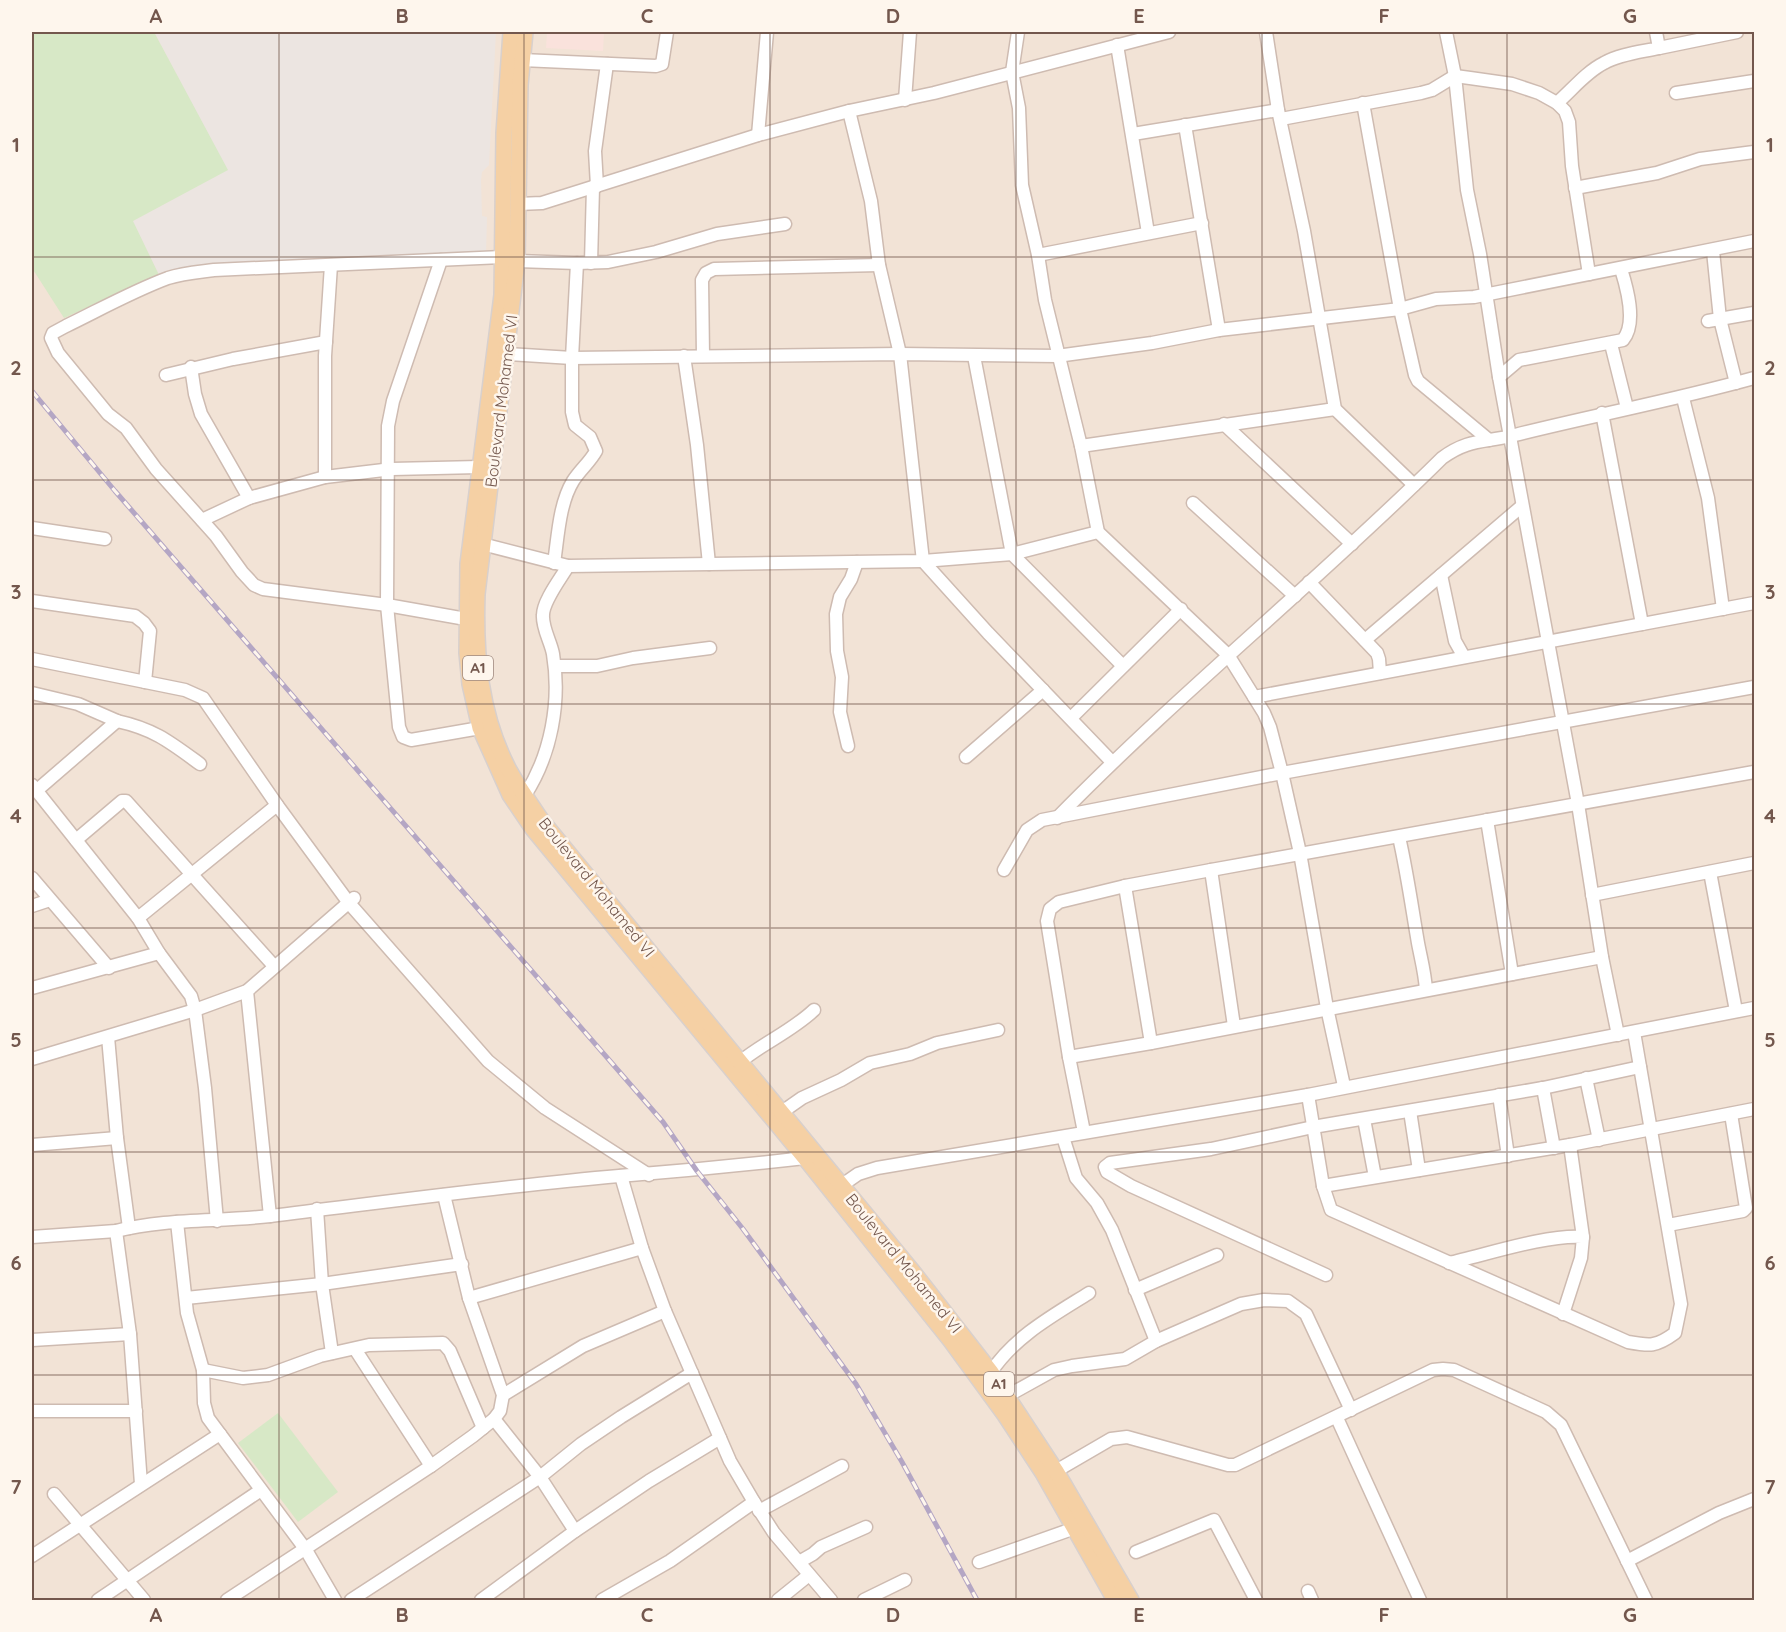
<svg xmlns="http://www.w3.org/2000/svg" width="1786" height="1632" font-family="Quicksand,sans-serif">
<style>
.residential{fill:#f2e3d6}
.commercial{fill:#fae2dc}
.industrial{fill:#ece5e1}
.green{fill:#d7e8c6}
.lines{fill:none;stroke-linecap:round;stroke-linejoin:round}
.minor-casing{stroke:#cebbb1;stroke-width:15}
.major-casing{stroke:#d8d0cd;stroke-width:18}
.minor{stroke:#fff;stroke-width:12}
.major{stroke:#f5d0a4;stroke-width:15}
.rail-casing{stroke:#b4a6c4;stroke-width:5}
.rail{stroke:#fef6ed;stroke-width:3;stroke-dasharray:9;stroke-linecap:butt}
.grid{fill:none;stroke:#73574d;stroke-width:1.5;stroke-opacity:0.55}
.labels{text-anchor:middle;stroke-width:5;stroke-linejoin:round;paint-order:stroke}
.shield{fill:#fef6ed;stroke:#9d877d;stroke-width:1.5}
.shield-label{font-size:15px;font-weight:bold;fill:#73574d}
.street-label{font-size:16px;fill:#73574d;stroke:#fef6ed}
.neatline{fill:none;stroke:#73574d;stroke-width:2}
.grid-label{font-size:20px;text-anchor:middle;font-weight:bold;fill:#73574d}
</style>
<rect width="100%" height="100%" fill="#fbf2e7"/>
<rect class="residential" x="32" y="32" width="1722" height="1568"/>
<path class="commercial" d="M547 32H604L603 51 546 48Z"/>
<path class="industrial" d="M154 32H496L489 165 482 172 481 180 482 216 487 217 486 254 244 264 168 270 159 275 132 221 227 170Z"/>
<g class="green">
<path d="M32 32H154L228 170 133 221 159 275 64 318 32 268Z"/>
<path d="M278 1413 338 1492 298 1522 238 1443Z"/>
</g>
<g class="lines">
<g class="minor-casing">
<g id="minor">
<path d="M1018 32 1012 72 1019 108 1022 185 1038 255 1045 300 1081 446 1098 532 1228 655 1264 713 1270 727 1282 773 1300 853 1327 1008 1344 1086"/>
<path d="M1266 32 1278 110 1304 231 1335 409 1414 485"/>
<path d="M1446 32 1455 76 1467 190 1480 254 1499 377 1578 804 1602 957 1618 1035"/>
<path d="M1117 45 1148 233"/>
<path d="M1659 48 1737 32"/>
<path d="M522 60 656 66 662 64 667 32"/>
<path d="M1676 93 1754 81"/>
<path d="M905 100 910 32"/>
<path d="M1363 103 1400 309 1415 375 1418 381 1489 440"/>
<path d="M1557 103C1572 90 1586 72 1604 63 1620 54 1641 52 1659 48L1656 32"/>
<path d="M849 111 871 201 879 265 900 354 923 561 988 633 1112 762"/>
<path d="M1281 119 1421 93 1432 90 1455 76 1470 78 1512 84 1539 93 1557 103 1565 111 1569 122 1572 166 1589 274"/>
<path d="M1185 125 1219 330"/>
<path d="M1133 134 1278 110"/>
<path d="M758 135 767 32"/>
<path d="M597 186 595 151 607 64"/>
<path d="M1575 188 1657 173 1700 159 1754 152"/>
<path d="M518 204 542 203 758 135 849 111 934 93 1169 32"/>
<path d="M1713 251 1720 319 1736 383"/>
<path d="M1038 255 1202 223"/>
<path d="M441 260 393 401 388 426 387 605 399 727 403 737 411 740 480 728"/>
<path d="M517 261 577 263 608 262 656 252 717 234 785 224"/>
<path d="M591 263 593 187"/>
<path d="M1708 321 1754 313"/>
<path d="M1611 344 1627 408"/>
<path d="M507 354 572 358 900 354 1057 356 1152 343 1219 330 1400 309 1436 299 1474 297 1754 241"/>
<path d="M684 356 697 445 709 564"/>
<path d="M703 356 702 280 706 273 714 269 879 265"/>
<path d="M974 356 1012 554 1123 666"/>
<path d="M191 367 195 394 201 414 249 498"/>
<path d="M166 375 233 359 326 342"/>
<path d="M1499 377 1519 360 1623 340C1637 323 1627 288 1621 269"/>
<path d="M1683 398 1708 498 1723 609"/>
<path d="M1602 413 1642 624"/>
<path d="M1224 424 1352 544"/>
<path d="M1081 446 1335 409"/>
<path d="M325 477V356L331 265"/>
<path d="M1193 503 1295 596"/>
<path d="M202 520 249 498 325 477 392 469 479 467"/>
<path d="M32 528 105 539"/>
<path d="M482 544 568 566 923 561 1012 554 1098 532"/>
<path d="M554 563C558 537 559 504 573 481 580 470 590 462 596 451L590 437 575 425 572 412V358L577 263"/>
<path d="M1441 575 1455 641 1464 657"/>
<path d="M1309 582 1377 653 1379 659 1380 673"/>
<path d="M32 601 135 616 144 623 150 631 145 682"/>
<path d="M466 619 387 605 263 589 254 585 242 572 216 536 156 469 126 428 108 414 58 353 51 338 53 333 66 326C99 310 133 291 168 278 183 273 199 272 214 270L502 257"/>
<path d="M1365 640 1522 506"/>
<path d="M32 659 185 690 203 698 277 805 349 903 488 1061 545 1108 649 1175"/>
<path d="M555 666H597L633 658 710 648"/>
<path d="M32 693 78 704 117 721 36 791"/>
<path d="M1254 697 1754 603"/>
<path d="M1071 718 1181 609"/>
<path d="M117 721C154 729 170 742 200 764"/>
<path d="M848 746 840 712 842 677 837 651 836 614 840 597 851 579 857 562"/>
<path d="M966 757 1043 690"/>
<path d="M32 785 138 918 159 953 191 996 195 1010 205 1088 217 1221"/>
<path d="M525 795C551 755 561 702 553 654 551 642 542 628 543 615 543 601 561 578 568 566"/>
<path d="M1057 818C1180 692 1317 582 1442 458 1469 438 1485 443 1515 435 1595 415 1675 400 1754 378"/>
<path d="M1487 820 1512 974"/>
<path d="M1399 837C1407 872 1412 908 1418 943 1421 959 1425 973 1426 990"/>
<path d="M76 840 122 801H126L274 966"/>
<path d="M1004 870 1027 830 1042 820 1282 773 1754 687"/>
<path d="M1211 870 1234 1026"/>
<path d="M1710 872 1736 1011"/>
<path d="M32 878 109 968"/>
<path d="M1125 886 1151 1043"/>
<path d="M1592 895 1754 863"/>
<path d="M32 906 50 900"/>
<path d="M138 918 277 805"/>
<path d="M32 988 159 953"/>
<path d="M247 991 270 1216"/>
<path d="M108 1037 117 1138 129 1228"/>
<path d="M1069 1057 1151 1043 1602 957"/>
<path d="M32 1059 195 1010 247 991 354 898"/>
<path d="M740 1062C763 1043 792 1031 814 1010"/>
<path d="M1586 1078 1599 1140"/>
<path d="M1543 1088 1554 1148"/>
<path d="M1308 1095 1323 1186 1331 1210 1628 1342C1650 1346 1656 1347 1675 1333L1681 1304 1634 1032"/>
<path d="M1499 1095 1508 1156"/>
<path d="M1410 1111 1419 1170"/>
<path d="M782 1112 802 1098 841 1080 870 1063 910 1054 937 1043 998 1030"/>
<path d="M1364 1119 1375 1177"/>
<path d="M1084 1132 1069 1057 1047 921 1050 909 1059 902 1125 886 1211 870 1754 772"/>
<path d="M1063 1137 1076 1178 1097 1203 1112 1230 1156 1341"/>
<path d="M32 1145 117 1138"/>
<path d="M1570 1145 1583 1237"/>
<path d="M621 1176 642 1248 665 1311 730 1461 754 1502 774 1533 831 1600"/>
<path d="M1323 1186 1570 1145 1754 1109"/>
<path d="M835 1190 858 1174 877 1168 1308 1095 1754 1008"/>
<path d="M317 1209 322 1284 332 1353"/>
<path d="M177 1222 187 1313 203 1370 204 1403 208 1418 306 1550 335 1600"/>
<path d="M1668 1225 1743 1211 1746 1208 1731 1114"/>
<path d="M116 1231 130 1334 141 1484"/>
<path d="M32 1237 116 1231C166 1218 220 1222 270 1216 386 1202 502 1186 619 1176 681 1171 743 1165 805 1158L811 1156"/>
<path d="M1449 1263C1485 1255 1548 1234 1583 1237L1581 1258 1563 1314"/>
<path d="M1326 1275 1131 1186 1107 1172 1105 1167 1110 1163 1211 1149 1313 1127 1543 1088 1640 1067"/>
<path d="M1135 1290 1217 1255"/>
<path d="M186 1298 322 1284 462 1264"/>
<path d="M469 1298 642 1248"/>
<path d="M32 1340 130 1334"/>
<path d="M355 1349 431 1466"/>
<path d="M203 1370 243 1378 268 1375 320 1356 369 1345 443 1343 450 1351 483 1428"/>
<path d="M991 1372C1015 1336 1054 1315 1089 1293"/>
<path d="M503 1395 583 1346 665 1311"/>
<path d="M1007 1396 1054 1370 1072 1366 1125 1359 1156 1341 1241 1304 1264 1300 1288 1301 1306 1314 1351 1410"/>
<path d="M32 1411H136"/>
<path d="M1337 1418 1420 1600"/>
<path d="M494 1419 540 1477 575 1531"/>
<path d="M1056 1471 1111 1439 1127 1437 1228 1465H1235L1433 1370 1443 1369 1454 1370 1546 1412 1561 1425 1646 1600"/>
<path d="M54 1494 144 1600"/>
<path d="M759 1511 842 1466"/>
<path d="M1136 1552 1214 1520 1256 1600"/>
<path d="M32 1556 220 1434"/>
<path d="M1627 1561 1719 1513 1754 1499"/>
<path d="M799 1562 813 1554 821 1547 866 1527"/>
<path d="M979 1562 1075 1528"/>
<path d="M1308 1591 1312 1600"/>
<path d="M98 1600 261 1490"/>
<path d="M227 1600 431 1466 473 1436 494 1419 500 1411 503 1395 469 1298 444 1195"/>
<path d="M351 1600 540 1477 581 1444 621 1417 692 1373"/>
<path d="M481 1600 575 1531 649 1481 720 1438"/>
<path d="M602 1600 670 1561 754 1502"/>
<path d="M778 1600 809 1575"/>
<path d="M864 1600 905 1580"/>
</g>
</g>
<g class="major-casing">
<g id="major">
<path d="M511 32 504 133 502 295 468 564 467 653 470 684 480 728 510 795 533 829 805 1158 951 1341 1005 1415 1043 1473 1115 1600"/>
<path d="M525 32 520 85 517 261 477 594C475 655 480 715 509 770 519 788 531 805 542 821L913 1272 991 1372 1056 1471 1131 1600"/>
</g>
</g>
<use href="#minor" class="minor"/>
<use href="#major" class="major"/>
<g class="rail-casing">
<path id="rail" d="M32 391 115 491 663 1122 697 1171 743 1229 856 1384 902 1462 977 1600"/>
</g>
<use href="#rail" class="rail"/>
</g>
<path class="grid" d="M279 32V1600M524 32V1600M770 32V1600M1016 32V1600M1262 32V1600M1507 32V1600M32 257H1754M32 480H1754M32 704H1754M32 928H1754M32 1152H1754M32 1375H1754"/>
<g class="labels">
<g class="shield">
<rect x="463" y="656" width="30" height="24" rx="4.5"/>
<rect x="984" y="1372" width="30" height="24" rx="4.5"/>
</g>
<g class="shield-label">
<text x="478" y="673">A1</text>
<text x="999" y="1389">A1</text>
</g>
<g class="street-label">
<text transform="translate(501 401) rotate(-83)" y="6">Boulevard Mohamed VI</text>
<text transform="translate(597 887) rotate(51)" y="6">Boulevard Mohamed VI</text>
<text transform="translate(904 1263) rotate(51)" y="6">Boulevard Mohamed VI</text>
</g>
</g>
<rect width="1786" height="1632" fill="none" stroke="#fef6ed" stroke-width="66"/>
<rect x="33" y="33" width="1720" height="1566" class="neatline"/>
<g class="grid-label">
<text x="156" y="23">A</text>
<text x="402" y="23">B</text>
<text x="647" y="23">C</text>
<text x="893" y="23">D</text>
<text x="1139" y="23">E</text>
<text x="1384" y="23">F</text>
<text x="1630" y="23">G</text>
<text x="16" y="152">1</text>
<text x="1770" y="152">1</text>
<text x="16" y="375">2</text>
<text x="1770" y="375">2</text>
<text x="16" y="599">3</text>
<text x="1770" y="599">3</text>
<text x="16" y="823">4</text>
<text x="1770" y="823">4</text>
<text x="16" y="1047">5</text>
<text x="1770" y="1047">5</text>
<text x="16" y="1270">6</text>
<text x="1770" y="1270">6</text>
<text x="16" y="1494">7</text>
<text x="1770" y="1494">7</text>
<text x="156" y="1622">A</text>
<text x="402" y="1622">B</text>
<text x="647" y="1622">C</text>
<text x="893" y="1622">D</text>
<text x="1139" y="1622">E</text>
<text x="1384" y="1622">F</text>
<text x="1630" y="1622">G</text>
</g>
</svg>
